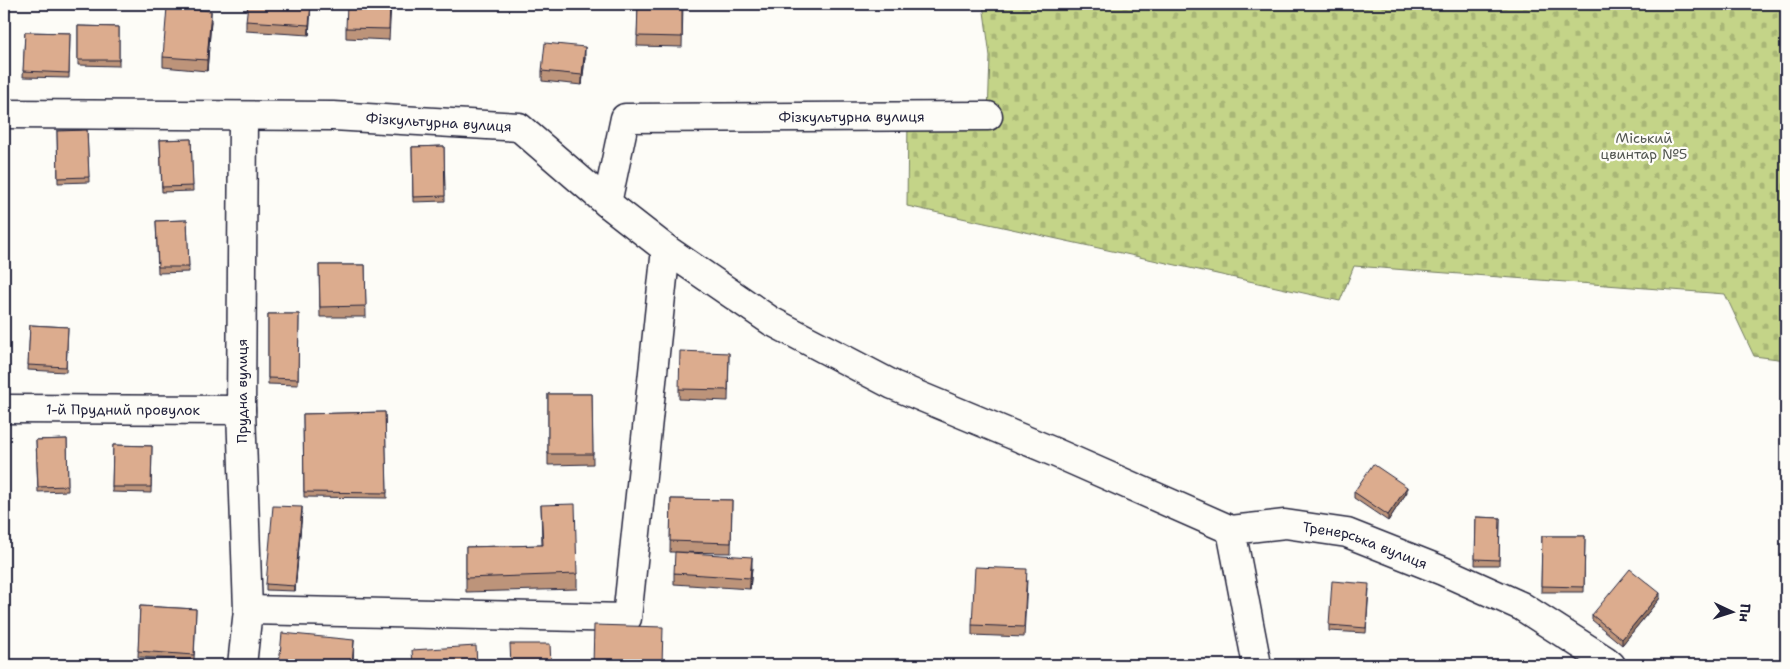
<svg xmlns="http://www.w3.org/2000/svg" width="1790" height="669" font-family="'Shantell Sans',sans-serif">
<style>
.cemetery{fill:url(#cemetery-stones);stroke:#737b62}
.lines{fill:none;stroke-linecap:round;stroke-linejoin:round}
.minor-casing{stroke:#22223b;stroke-width:31}
.minor{stroke:#fdfcf7;stroke-width:28}
.wall{fill:#bd947a;stroke:#22223b}
.shaded-wall{fill:#9a7863;stroke:#22223b}
.building{fill:#dcac8e;stroke:#22223b}
.labels{text-anchor:middle;stroke-width:4.5;stroke-linejoin:round;paint-order:stroke}
.street-label{font-size:14px;fill:#22223b;stroke:#fdfcf7}
.park-label{font-size:14px;fill:#535752;stroke:#fdfcf7}
</style>
<defs>
<pattern id="cemetery-stones" width="16" height="16" patternUnits="userSpaceOnUse" patternTransform="scale(1.25)"><rect width="16" height="16" fill="#c4d488"/><path d="M2 7V4a2 2 0 0 1 4 0v3zM10 15v-3a2 2 0 0 1 4 0v3z" fill="#a8b676"/></pattern>
</defs>
<rect width="100%" height="100%" fill="#fdfcf7"/>
<filter id="ink" filterUnits="userSpaceOnUse"><feTurbulence type="fractalNoise" baseFrequency=".02" numOctaves="2"/><feDisplacementMap in="SourceGraphic" scale="10" xChannelSelector="R" yChannelSelector="G"/><feConvolveMatrix kernelMatrix="1 2 1 2 8 2 1 2 1" color-interpolation-filters="sRGB"/></filter>
<g filter="url(#ink)">
<path class="cemetery" d="M983 4H1786V360L1754 356 1725 294 1354 266 1340 301 907 206 908 117 988 116 990 56Z"/>
<g class="lines">
<g class="minor-casing">
<g id="minor">
<path id="s1" d="M4 114 333 116 519 127 607 203 625 118 988 116"/>
<path d="M607 203 666 249 771 321 893 385 1054 452 1231 530"/>
<path id="s2" d="M4 409 241 410"/>
<path d="M248 610 627 618 666 249"/>
<path d="M242 665 248 610 241 410 243 117"/>
<path id="s3" d="M1257 665 1231 530 1285 524 1347 533 1443 571 1521 606 1605 660 1611 665"/>
</g>
</g>
<use href="#minor" class="minor"/>
</g>
<g class="wall">
<path d="M311 4 309 35 246 31V21Z"/>
<path d="M391 4 389 40 346 38V28Z"/>
<path d="M638 4H683L682 47 637 46Z"/>
<path d="M211 21 207 71 163 67V57Z"/>
<path d="M78 26 119 27V66L78 65Z"/>
<path d="M25 32 70 33 69 78 23 77Z"/>
<path d="M585 57 582 85 542 81V71Z"/>
<path d="M87 130 89 182 58 183 57 131Z"/>
<path d="M4 137H7L6 181H4Z"/>
<path d="M191 139 193 191 162 192 160 140Z"/>
<path d="M444 146 445 201 413 202 412 147Z"/>
<path d="M187 220 189 272 158 273 156 221Z"/>
<path d="M319 265H365L366 317H320Z"/>
<path d="M268 314H299L298 385 268 384Z"/>
<path d="M30 325 68 327 66 372 28 370Z"/>
<path d="M729 353 728 401 679 399V389Z"/>
<path d="M548 394H592L593 464 548 465Z"/>
<path d="M385 412 387 498 304 497 303 414Z"/>
<path d="M67 439 68 491 38 492 36 440Z"/>
<path d="M113 445 152 446 151 493 112 492Z"/>
<path d="M1354 492H1407L1388 521 1354 498Z"/>
<path d="M671 499 732 500 731 553 670 552Z"/>
<path d="M541 505 577 574V589L466 592V547L542 545Z"/>
<path d="M302 512 295 591 266 590V584Z"/>
<path d="M1476 517 1500 518 1499 565H1475Z"/>
<path d="M1542 536H1585L1584 592H1541Z"/>
<path d="M752 568 750 589 674 584V573Z"/>
<path d="M1027 580 1024 637 972 635V625Z"/>
<path d="M1369 589 1366 633 1329 631V625Z"/>
<path d="M1660 598 1622 645 1592 620V615Z"/>
<path d="M140 606 196 609 194 660 138 657Z"/>
</g>
<g class="shaded-wall">
<path d="M311 4 309 35V25Z"/>
<path d="M211 11V21L207 71V60Z"/>
<path d="M585 47V57L582 85V75Z"/>
<path d="M1407 487V492L1388 521V515Z"/>
<path d="M302 507V512L295 591V586Z"/>
<path d="M752 557V568L750 589V578Z"/>
<path d="M1660 593V598L1622 645V639Z"/>
<path d="M354 640 353 665H352Z"/>
</g>
<g class="building">
<path d="M248 4H311L309 25 246 21Z"/>
<path d="M347 4H390L389 29 346 28Z"/>
<path d="M638 4H682V37L637 36Z"/>
<path d="M167 7 211 11 207 60 163 57Z"/>
<path d="M78 26 119 27V60H78Z"/>
<path d="M25 32 70 33 69 73 23 71Z"/>
<path d="M545 43 585 47 582 75 542 71Z"/>
<path d="M87 130 89 177 58 178 57 131Z"/>
<path d="M4 137H7L6 176H4Z"/>
<path d="M191 139 193 186 162 187 160 140Z"/>
<path d="M444 146 445 196 413 197 412 147Z"/>
<path d="M187 220 189 267H158L156 221Z"/>
<path d="M319 265H365L366 306 320 307Z"/>
<path d="M268 314H299L298 379 268 378Z"/>
<path d="M30 325 68 327 66 367 28 365Z"/>
<path d="M680 351 729 353 728 390 679 389Z"/>
<path d="M548 394H592L593 454H548Z"/>
<path d="M385 412 387 493 304 492 303 414Z"/>
<path d="M67 439 68 486 38 487 36 440Z"/>
<path d="M113 445 152 446 151 487H112Z"/>
<path d="M1373 464 1407 487 1388 515 1354 492Z"/>
<path d="M671 499 732 500 731 543 670 541Z"/>
<path d="M575 504 577 574 466 578V547L543 545 541 505Z"/>
<path d="M273 506 302 507 295 586 266 584Z"/>
<path d="M1476 517 1500 518 1499 560 1475 559Z"/>
<path d="M1542 536H1585L1584 587 1541 586Z"/>
<path d="M675 552 752 557 750 578 674 573Z"/>
<path d="M975 567 1027 569 1024 627 972 625Z"/>
<path d="M1630 569 1660 593 1622 639 1592 615Z"/>
<path d="M1332 581 1369 584 1366 628 1329 625Z"/>
<path d="M140 606 196 609 194 655 138 651Z"/>
<path d="M594 625 663 627 662 665H593Z"/>
<path d="M282 633 354 640 352 665H279Z"/>
<path d="M510 644H550L551 665H511Z"/>
<path d="M476 646 477 665H413L412 650Z"/>
</g>
</g>
<g class="labels">
<g class="street-label">
<text dy="5" stroke="none"><textPath href="#s1" startOffset="945">Фізкультурна вулиця</textPath></text>
<text dy="5" stroke="none"><textPath href="#s1" startOffset="435">Фізкультурна вулиця</textPath></text>
<text transform="translate(242 391) rotate(-90)" y="5">Прудна вулиця</text>
<text dy="5" stroke="none"><textPath href="#s2" startOffset="119">1-й Прудний провулок</textPath></text>
<text dy="5" stroke="none"><textPath href="#s3" startOffset="275">Тренерська вулиця</textPath></text>
</g>
<g class="park-label">
<text x="1644" y="143">Міський<tspan x="1644" dy="16">цвинтар №5</tspan></text>
</g>
</g>
<rect width="1790" height="669" fill="none" stroke="#fdfcf7" stroke-width="20"/>
<rect x="10" y="10" width="1770" height="649" fill="none" stroke="#22223b" stroke-width="2" filter="url(#ink)"/>
<g transform="translate(1732 612) rotate(94)" stroke="#fdfcf7" stroke-width="4" paint-order="stroke">
<path d="M0-4L9 19L0 12L-9 19Z" fill="#22223b"/>
<text y="-8" font-size="14" font-weight="bold" text-anchor="middle" fill="#22223b">Пн</text>
</g>
</svg>
